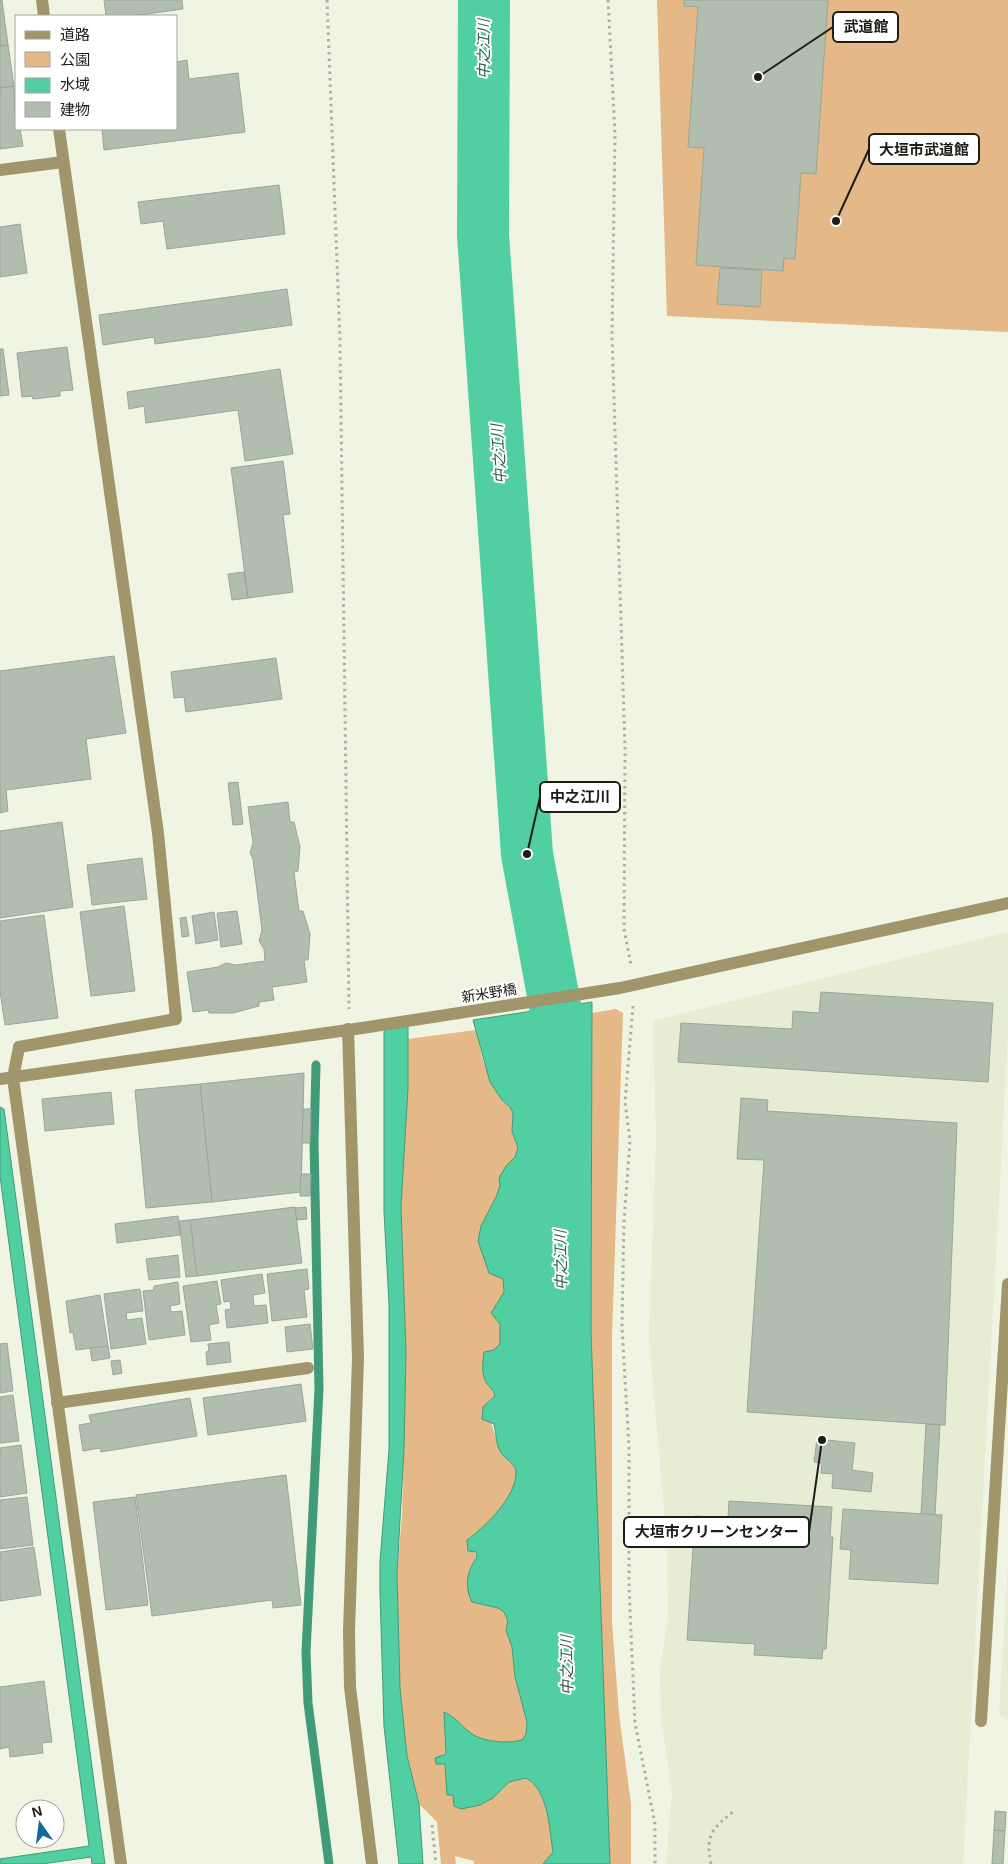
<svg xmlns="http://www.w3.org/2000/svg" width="1008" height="1864" font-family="Helvetica,'Noto Sans JP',sans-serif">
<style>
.built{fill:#e7edd3}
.green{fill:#e4b887}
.water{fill:#51cfa3;stroke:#419a79}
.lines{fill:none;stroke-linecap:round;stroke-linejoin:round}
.stream{stroke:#419a79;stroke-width:9}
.river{stroke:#51cfa3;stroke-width:52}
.building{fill:#b0bdaf;stroke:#9aa698}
.path{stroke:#acafa1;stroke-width:3;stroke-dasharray:2.5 4;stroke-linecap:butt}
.minor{stroke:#a1956c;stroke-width:12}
.labels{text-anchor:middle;stroke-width:4;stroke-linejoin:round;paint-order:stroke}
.street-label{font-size:14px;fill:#1c1d17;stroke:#fff}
.water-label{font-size:15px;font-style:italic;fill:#2d5f4d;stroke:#fff}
.leader{fill:none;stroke:#1c1d17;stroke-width:2}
.callout-dot{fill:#1c1d17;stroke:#fff;stroke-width:2}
.callout{fill:#fff;stroke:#1c1d17;stroke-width:2}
.callout-label{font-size:15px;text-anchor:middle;font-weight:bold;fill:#1c1d17}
</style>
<rect width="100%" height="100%" fill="#f0f4e2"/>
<g class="built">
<path d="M1008 932V1033L963 1864H666L672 1792 661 1717 660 1671 668 1617 667 1543 649 1338 656 1141 653 1021Z"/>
<path d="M1008 1564V1720L999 1714Z"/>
</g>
<g class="green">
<path d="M657 0H1008V332L667 316Z"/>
<path d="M616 1009 623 1013 612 1336V1622L619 1714 631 1804V1864H610L591 1332 592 1013Z"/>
<path d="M476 1030 483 1061 502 1100 510 1107 513 1113 512 1131 518 1148 515 1157 506 1166 499 1178 500 1186 496 1197 504 1292 491 1313 500 1324V1344L494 1350 484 1352 483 1363 495 1396 483 1407C493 1423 493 1432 500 1449 503 1457 513 1461 516 1470 521 1492 483 1529 467 1540L477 1557C463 1574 470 1585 478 1604L498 1608 504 1612 508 1621 506 1631 512 1647 515 1677 527 1722 526 1734 522 1740C508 1744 484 1742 472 1734 461 1726 456 1717 444 1712L447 1795 453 1794 480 1805 493 1798 509 1782 526 1778C549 1792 549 1828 553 1852L543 1864H474V1861L455 1856 456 1864H441L437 1822 419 1804 407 1756 400 1687 397 1573 402 1516 406 1353 401 1206 408 1039Z"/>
</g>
<g class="water">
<path d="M592 1002 591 1332 610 1864H543L553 1852C549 1828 549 1791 526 1778L509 1782 493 1798 480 1805 461 1809 454 1806 453 1795H447L445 1764H436L435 1758 446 1754 444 1712C456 1717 461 1726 472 1734 484 1742 508 1744 522 1740L526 1734 527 1722 515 1677 512 1647 506 1630 508 1621 504 1612 498 1608 472 1602C464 1586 467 1571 477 1557L476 1552 468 1551 467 1540C485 1527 517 1496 516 1472 516 1463 504 1459 500 1451 496 1444 496 1432 494 1424L482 1419 483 1407 495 1396C493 1388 489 1388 486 1382 481 1374 483 1360 484 1352L494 1350 500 1344V1324L491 1313 504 1292 503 1279 489 1273 478 1241 481 1226 496 1197 500 1186 499 1178 506 1166 515 1157 518 1148 512 1131 513 1113 510 1107 502 1100 490 1082 473 1020Z"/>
<path d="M408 1026V1088L401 1206 406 1353 404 1449 397 1574 400 1688 407 1756 419 1804 423 1864H399L384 1726 380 1592V1561L389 1450V1304L384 1212V1030Z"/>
<path d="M0 1107 4 1109 105 1864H92L91 1857 42 1864H0V1859L89 1846 0 1176Z"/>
</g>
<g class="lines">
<path class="stream" d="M316 1065 314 1142 319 1389 306 1652 308 1703 329 1864"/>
<path class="river" d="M484 0 483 235 527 854 558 1022 559 1079"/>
</g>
<g class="building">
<path d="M0 0H2L8 45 0 46Z"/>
<path d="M104 0H182L183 9 133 16H106Z"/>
<path d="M684 0H828L816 174 801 173 795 259 784 258 783 271 696 265 704 148 688 147 698 7 684 6Z"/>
<path d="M8 45 14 86 0 88V46Z"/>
<path d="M187 60 189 79 238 73 245 132 104 150 102 129H176V62Z"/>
<path d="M14 86 16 129H20L23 146 0 149V88Z"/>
<path d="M279 185 285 234 167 249 163 221 141 224 138 202Z"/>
<path d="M20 224 27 273 0 277V227Z"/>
<path d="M720 268 762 270 760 307 717 304Z"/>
<path d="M287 289 292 325 155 344 154 337 103 345 99 315Z"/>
<path d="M67 347 73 390 60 391V396L33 399 32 396 22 397 17 353Z"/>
<path d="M0 349H3L9 395 0 396Z"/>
<path d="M280 369 293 454 245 461 238 410 146 423 144 406 129 409 127 392Z"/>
<path d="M283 461 290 514 283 515 293 592 248 598 231 468Z"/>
<path d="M244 572 248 598 232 600 228 574Z"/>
<path d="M114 656 126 733 86 739 91 779 6 790 8 811 0 813V671Z"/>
<path d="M276 658 282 699 186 712 184 697 174 698 171 672Z"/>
<path d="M238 782 243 824 233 825 228 783Z"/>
<path d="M288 802 290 822H294L300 847 298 871 294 872 299 911H303L310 934 308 960H304L307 982 272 987 274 1000 259 1002V1006L233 1013H209L208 1010 193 1012 187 972 218 967 226 963 236 965 265 961 264 949 259 941 262 930 253 859 250 853 253 843 248 807Z"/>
<path d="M62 822 73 907 0 918V831Z"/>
<path d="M142 858 147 899 92 905 87 865Z"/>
<path d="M124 906 135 991 91 996 80 912Z"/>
<path d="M237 911 242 944 221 947 217 913Z"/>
<path d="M214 912 218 940 196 944 192 916Z"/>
<path d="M44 915 58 1018 5 1025 0 991V921Z"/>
<path d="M186 917 189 936 182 937 180 918Z"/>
<path d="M821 992 993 1003 988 1082 678 1062 681 1023 792 1029 793 1011 819 1013Z"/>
<path d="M304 1073 301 1192 212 1202 200 1084Z"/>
<path d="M200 1084 212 1202 146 1208 135 1090Z"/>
<path d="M111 1092 114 1124 45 1131 42 1099Z"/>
<path d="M741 1098 768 1100 767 1111 957 1123 945 1425 747 1412 764 1160 737 1159Z"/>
<path d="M303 1109H311L310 1143H302Z"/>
<path d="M301 1174H311L310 1196H300Z"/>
<path d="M295 1207 302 1263 197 1276 190 1220Z"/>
<path d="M306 1207 307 1219 297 1220 295 1208Z"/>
<path d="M178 1216 180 1235 117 1243 115 1224Z"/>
<path d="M190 1220 197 1276 186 1277 179 1221Z"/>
<path d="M178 1255 180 1277 149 1280 146 1259Z"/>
<path d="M307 1269 309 1289 304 1290 307 1317 272 1321 267 1274Z"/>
<path d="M262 1274 265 1293 253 1295 254 1306 266 1305 268 1323 227 1328 225 1310 231 1309 230 1301 224 1302 221 1280Z"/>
<path d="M217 1281 221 1304 216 1305 219 1323 209 1325 211 1340 191 1342 183 1286Z"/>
<path d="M178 1282 180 1304 170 1306 171 1312 182 1311 185 1335 149 1340 143 1291 154 1290V1286Z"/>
<path d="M140 1289 143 1311 126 1313 127 1320 142 1318 146 1344 111 1349 104 1294Z"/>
<path d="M100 1295 108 1346 76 1350 73 1332 70 1333 66 1301Z"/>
<path d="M310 1324 313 1349 287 1352 285 1327Z"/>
<path d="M229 1342 231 1362 207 1365 206 1352 209 1351 208 1344Z"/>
<path d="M7 1343 13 1391 0 1393V1344Z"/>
<path d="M108 1346 110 1358 92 1361 90 1348Z"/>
<path d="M120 1360 122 1373 113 1375 111 1361Z"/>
<path d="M301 1384 306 1421 208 1435 203 1398Z"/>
<path d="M13 1395 19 1441 0 1443V1397Z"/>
<path d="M190 1398 197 1436 101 1452 100 1448 83 1451 79 1425 91 1423 89 1415Z"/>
<path d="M926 1424 940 1425 935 1515 921 1514Z"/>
<path d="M817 1439 855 1443 852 1470 873 1473 871 1492 832 1488 833 1474 821 1473 822 1463 814 1462Z"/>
<path d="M21 1445 27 1493 0 1497V1448Z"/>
<path d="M286 1475 301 1605 273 1608 272 1600 152 1616 136 1495Z"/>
<path d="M27 1497 33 1545 0 1549V1500Z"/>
<path d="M135 1497 148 1605 106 1610 93 1502Z"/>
<path d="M729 1501 832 1507 830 1537H833L826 1649H823L822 1659 754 1655 755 1644 687 1640 695 1516 728 1518Z"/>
<path d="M843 1509 942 1515 938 1584 849 1579 851 1550 840 1549Z"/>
<path d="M34 1547 41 1595 0 1601V1552Z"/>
<path d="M44 1681 52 1742 42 1743 43 1753 10 1757 9 1747 0 1749V1687Z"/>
<path d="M995 1811 1006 1812 1005 1831 994 1830Z"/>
<path d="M994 1830 1005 1831 1003 1864H992Z"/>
</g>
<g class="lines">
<g class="path">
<path d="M327 0 340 341 349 1009"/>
<path d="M608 0 615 134 612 335 625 749 624 929 631 965"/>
<path d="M633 1006 625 1102 630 1141 624 1221 622 1327 629 1447V1587L635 1723 655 1824V1864"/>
<path d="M432 1825 436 1864"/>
<path d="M711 1864C705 1835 712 1829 734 1811"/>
</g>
<g class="minor">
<path d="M42 0 44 16"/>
<path d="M59 129 158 833 176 1019 19 1047 13 1078 121 1864"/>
<path d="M0 170 63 162"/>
<path d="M348 1029 358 1358 349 1632 350 1687 372 1864"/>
<path d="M0 1079 362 1028 620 988 1008 903"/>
<path d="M57 1403 308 1368"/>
<path d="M981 1721 1008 1284"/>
</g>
</g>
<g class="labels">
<g class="street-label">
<text transform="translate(489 993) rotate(-9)" y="5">新米野橋</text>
</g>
<g class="water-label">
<text transform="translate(484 49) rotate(-90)" y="5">中之江川</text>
<text transform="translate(499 454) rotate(-94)" y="5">中之江川</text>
<text transform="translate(561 1260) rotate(-91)" y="5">中之江川</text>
<text transform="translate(567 1665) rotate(-91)" y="5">中之江川</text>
</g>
</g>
<path class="leader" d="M758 77L833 27M836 221L869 149M527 854L540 797M822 1440L809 1532"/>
<g class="callout-dot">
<circle cx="758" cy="77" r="5"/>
<circle cx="836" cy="221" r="5"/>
<circle cx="527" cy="854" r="5"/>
<circle cx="822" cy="1440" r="5"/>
</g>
<g class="callout">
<rect x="833" y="12" width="65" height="30" rx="5"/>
<rect x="869" y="134" width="110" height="30" rx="5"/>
<rect x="540" y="782" width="80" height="30" rx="5"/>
<rect x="624" y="1517" width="185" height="30" rx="5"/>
</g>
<g class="callout-label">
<text x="866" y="32">武道館</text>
<text x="924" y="155">大垣市武道館</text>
<text x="580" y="802">中之江川</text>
<text x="717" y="1537">大垣市クリーンセンター</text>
</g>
<rect x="15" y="15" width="162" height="115" fill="#ffffff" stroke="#a4a5a2"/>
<rect x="25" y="31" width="25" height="8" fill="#a1956c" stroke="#a4a5a2"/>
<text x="60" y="40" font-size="15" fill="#1c1d17">道路</text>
<rect x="25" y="52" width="25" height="15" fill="#e4b887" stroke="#a4a5a2"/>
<text x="60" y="65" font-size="15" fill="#1c1d17">公園</text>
<rect x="25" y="78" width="25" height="15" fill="#51cfa3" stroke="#a4a5a2"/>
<text x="60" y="90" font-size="15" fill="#1c1d17">水域</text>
<rect x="25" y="102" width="25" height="15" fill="#b0bdaf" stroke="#a4a5a2"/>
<text x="60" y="115" font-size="15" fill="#1c1d17">建物</text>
<g transform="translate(40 1824) rotate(346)"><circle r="24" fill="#ffffff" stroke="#a4a5a2"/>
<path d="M0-4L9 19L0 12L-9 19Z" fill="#116a9a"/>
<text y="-8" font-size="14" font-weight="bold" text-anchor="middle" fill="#1c1d17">N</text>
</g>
</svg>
